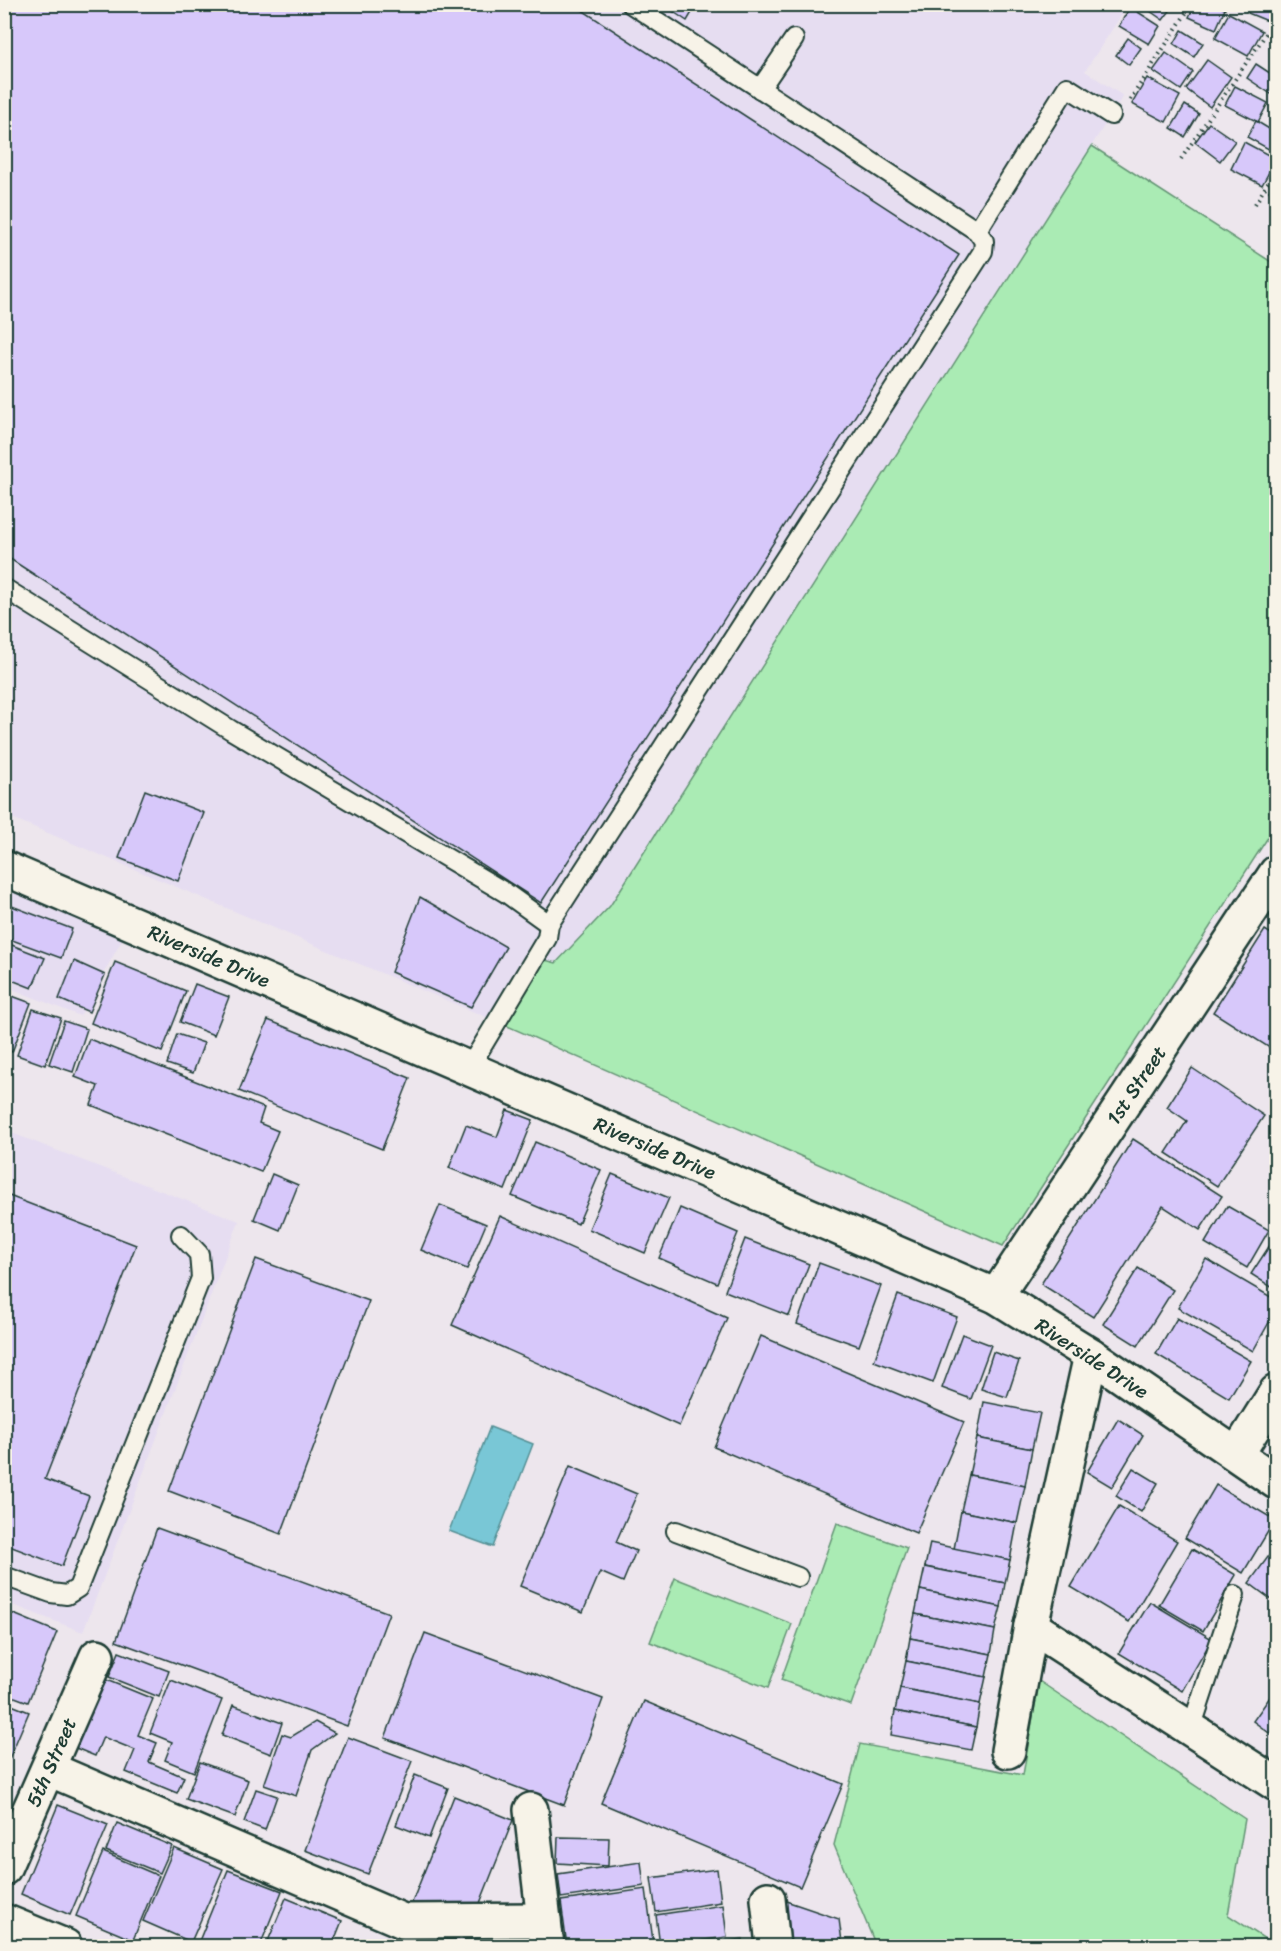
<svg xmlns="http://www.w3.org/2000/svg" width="1281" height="1951" font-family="Sriracha,sans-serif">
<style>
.built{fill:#e6ddf1}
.green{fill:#aaebb4;stroke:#649474;stroke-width:1.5}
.water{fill:#79c7d6;stroke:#559095;stroke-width:1.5}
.building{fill:#d7c8fa;stroke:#1f3d34;stroke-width:1.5}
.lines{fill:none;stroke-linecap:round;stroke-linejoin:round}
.service-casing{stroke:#1f3d34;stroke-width:22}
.minor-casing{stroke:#1f3d34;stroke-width:38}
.path{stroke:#1f3d34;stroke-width:4;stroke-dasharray:1.5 4.5;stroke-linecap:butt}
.service{stroke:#f7f3e8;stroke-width:18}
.minor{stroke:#f7f3e8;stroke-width:33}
.labels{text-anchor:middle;stroke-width:4.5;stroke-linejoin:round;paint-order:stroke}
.street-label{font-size:20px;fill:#1f3d34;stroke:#f7f3e8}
</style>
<rect width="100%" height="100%" fill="#ede6ed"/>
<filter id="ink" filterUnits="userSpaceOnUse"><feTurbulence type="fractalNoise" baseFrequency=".0167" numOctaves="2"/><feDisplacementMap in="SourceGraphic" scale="12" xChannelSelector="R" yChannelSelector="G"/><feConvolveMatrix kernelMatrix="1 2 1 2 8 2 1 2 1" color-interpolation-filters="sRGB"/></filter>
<g filter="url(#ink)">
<g class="built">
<path d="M4 5H1128L1085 71 1123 96 1111 115 610 906 555 964 541 959 505 1025 5 815Z"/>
<path d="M4 888 123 938 80 1016 5 986Z"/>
<path d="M4 1130 239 1221 83 1632 5 1602Z"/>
</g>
<g class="green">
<path d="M1092 146 1276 265V825L1003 1246 505 1025 541 959 556 963 610 906Z"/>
<path d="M837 1523 907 1548 851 1705 781 1680Z"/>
<path d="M675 1578 792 1624 768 1688 650 1642Z"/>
<path d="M1039 1681 1245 1819 1228 1915 1276 1946H876L834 1845 860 1744 1023 1775Z"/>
</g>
<path class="water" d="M490 1427 533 1444 493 1547 449 1531Z"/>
<g class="building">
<path d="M4 4H573L959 255 541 903 4 555Z"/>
<path d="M662 4H697L687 21Z"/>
<path d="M1140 4H1168L1172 8 1163 20Z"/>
<path d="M1195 4H1214L1225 9 1216 29 1189 17Z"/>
<path d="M1252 4H1276L1270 22 1248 13Z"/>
<path d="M1130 7 1160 26 1149 44 1119 26Z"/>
<path d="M1229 13 1262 31 1248 56 1215 38Z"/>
<path d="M1182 30 1203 43 1194 57 1174 44Z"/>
<path d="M1128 38 1141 48 1129 65 1116 55Z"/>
<path d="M1166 53 1193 72 1181 90 1153 71Z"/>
<path d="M1207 60 1231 77 1210 107 1186 89Z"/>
<path d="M1256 64 1276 77V93L1274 96 1247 78Z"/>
<path d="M1147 78 1180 96 1166 122 1132 104Z"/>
<path d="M1235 86 1268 103 1258 122 1225 105Z"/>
<path d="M1185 105 1199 114 1185 137 1171 128Z"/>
<path d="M1256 121 1276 133V147L1274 152 1247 137Z"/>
<path d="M1209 123 1235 141 1220 161 1195 142Z"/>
<path d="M1244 142 1276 159 1262 185 1231 169Z"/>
<path d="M1276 180V197L1269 191Z"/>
<path d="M145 790 204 813 178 881 119 858Z"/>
<path d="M420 897 506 947 471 1007 391 972Z"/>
<path d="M4 903 72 929 61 958 4 937Z"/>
<path d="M1265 930 1276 937V1052L1213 1012Z"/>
<path d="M4 942 45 958 32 988 4 977Z"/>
<path d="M74 961 105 975 89 1012 59 999Z"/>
<path d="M115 962 186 991 162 1052 91 1023Z"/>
<path d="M195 984 229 997 214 1035 180 1022Z"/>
<path d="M4 993 31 1003 12 1052 4 1049Z"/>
<path d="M33 1009 61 1018 45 1065 17 1055Z"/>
<path d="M268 1020 410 1078 382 1149 239 1091Z"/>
<path d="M64 1021 87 1029 73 1072 49 1064Z"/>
<path d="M177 1034 204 1043 193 1073 167 1064Z"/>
<path d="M89 1039 264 1108 259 1123 278 1131 261 1172 91 1105 98 1086 75 1077Z"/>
<path d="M1192 1068 1264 1116 1217 1186 1166 1153 1187 1121 1167 1107Z"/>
<path d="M507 1110 533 1120 505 1190 449 1168 466 1125 497 1137Z"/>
<path d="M1133 1139 1222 1196 1200 1230 1163 1206 1093 1317 1041 1284Z"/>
<path d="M535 1142 601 1170 578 1224 512 1196Z"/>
<path d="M272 1174 298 1185 280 1230 254 1219Z"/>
<path d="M612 1174 669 1198 645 1253 589 1229Z"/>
<path d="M4 1194 136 1245 45 1479 89 1496 62 1566 4 1544Z"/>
<path d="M440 1205 486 1224 467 1269 421 1250Z"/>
<path d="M1227 1206 1269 1230 1247 1268 1205 1243Z"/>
<path d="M680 1208 738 1233 717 1283 659 1258Z"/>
<path d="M500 1216 727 1318 679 1426 452 1325Z"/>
<path d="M745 1239 809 1264 789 1316 725 1291Z"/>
<path d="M1274 1239 1276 1240V1290L1251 1274Z"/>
<path d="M256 1259 369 1301 281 1534 169 1491Z"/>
<path d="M1206 1259 1276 1300V1310L1253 1351 1178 1308Z"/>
<path d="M819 1263 881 1286 859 1346 797 1324Z"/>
<path d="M1138 1268 1173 1290 1138 1346 1103 1324Z"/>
<path d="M898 1295 957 1317 933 1383 874 1361Z"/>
<path d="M1177 1318 1251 1361 1229 1398 1156 1354Z"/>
<path d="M962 1334 991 1345 971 1399 942 1388Z"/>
<path d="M761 1336 964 1422 916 1533 714 1447Z"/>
<path d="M993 1352 1019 1361 1007 1397 981 1389Z"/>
<path d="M984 1402 1040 1413 1032 1449 977 1438Z"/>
<path d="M1118 1419 1143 1435 1112 1487 1087 1472Z"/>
<path d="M977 1438 1032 1449 1025 1486 969 1475Z"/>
<path d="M570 1466 637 1494 616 1542 636 1551 623 1582 600 1572 583 1612 520 1586Z"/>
<path d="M1133 1468 1158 1483 1141 1512 1116 1496Z"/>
<path d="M969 1475 1025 1486 1017 1523 961 1511Z"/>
<path d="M1216 1485 1275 1520 1243 1573 1185 1538Z"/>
<path d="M1119 1506 1177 1541 1129 1622 1071 1587Z"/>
<path d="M961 1511 1017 1523 1010 1560 954 1549Z"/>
<path d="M157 1528 389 1613 347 1726 116 1641Z"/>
<path d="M930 1543 1010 1560 1005 1583 925 1567Z"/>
<path d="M1276 1546V1603L1249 1583Z"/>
<path d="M1192 1549 1236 1575 1203 1631 1159 1605Z"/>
<path d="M925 1567 1005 1583 1001 1607 920 1590Z"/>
<path d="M920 1590 1001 1607 995 1630 915 1614Z"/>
<path d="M1150 1602 1212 1639 1182 1691 1119 1653Z"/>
<path d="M4 1610 57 1632 28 1702 4 1693Z"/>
<path d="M915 1614 995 1630 991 1654 910 1638Z"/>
<path d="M425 1633 603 1699 564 1805 385 1738Z"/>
<path d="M910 1638 991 1654 986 1677 906 1661Z"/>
<path d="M119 1652 169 1671 159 1697 109 1677Z"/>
<path d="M906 1661 986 1677 980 1704 900 1688Z"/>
<path d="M1276 1673V1685L1271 1681Z"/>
<path d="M99 1677 153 1699 138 1735 157 1743 149 1762 184 1777 177 1793 126 1772 135 1750 103 1737 95 1756 71 1746Z"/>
<path d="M171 1680 222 1700 194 1772 165 1760 172 1742 150 1733Z"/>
<path d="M900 1688 980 1704 976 1727 895 1711Z"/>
<path d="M1275 1690 1276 1691V1738L1253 1721Z"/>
<path d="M644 1701 843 1784 800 1887 601 1803Z"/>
<path d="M4 1702 29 1712 9 1759 4 1758Z"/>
<path d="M233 1705 282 1723 271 1754 222 1735Z"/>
<path d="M895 1711 976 1727 971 1750 891 1735Z"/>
<path d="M315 1722 335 1733 312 1750 296 1796 264 1785 282 1734 291 1737Z"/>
<path d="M348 1737 412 1761 368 1874 305 1850Z"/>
<path d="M200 1762 248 1780 235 1817 186 1799Z"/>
<path d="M415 1775 448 1788 429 1838 396 1825Z"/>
<path d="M256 1789 277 1796 265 1830 244 1822Z"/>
<path d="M454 1796 513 1820 480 1903 411 1905Z"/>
<path d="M58 1805 108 1825 70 1915 21 1894Z"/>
<path d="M117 1823 172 1846 160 1873 106 1851Z"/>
<path d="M558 1837 609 1838 608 1866 557 1863Z"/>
<path d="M174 1848 223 1869 191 1942 143 1921Z"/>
<path d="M103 1852 159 1876 133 1940 76 1916Z"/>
<path d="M641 1862 644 1886 561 1898 558 1874Z"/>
<path d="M717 1869 721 1902 656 1912 651 1878Z"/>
<path d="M228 1870 282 1891 260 1946H197Z"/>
<path d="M646 1889 653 1941 616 1946H567L561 1901Z"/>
<path d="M286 1898 342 1921 332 1946H266Z"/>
<path d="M786 1901 839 1919 842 1942 791 1946Z"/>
<path d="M723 1905 727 1937 660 1946 656 1915Z"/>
<path d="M400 1939 426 1946H398Z"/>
<path d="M743 1939 744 1946H690Z"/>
</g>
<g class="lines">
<g class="service-casing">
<g id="service">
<path d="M760 89 794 39"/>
<path d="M977 231 1067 87 1111 115"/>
<path d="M4 588 231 730 506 893 549 924"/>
<path d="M469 1068 547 938 549 924 983 251 984 241 977 231 631 4"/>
<path d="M676 1531 798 1577"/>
<path d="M4 1576 51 1593 67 1595 78 1588 201 1278 199 1254 181 1235"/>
<path d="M1191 1729 1235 1595"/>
</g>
</g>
<g class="minor-casing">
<g id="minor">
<path d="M4 868 996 1296 1091 1355 1276 1482"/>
<path d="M996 1296 1276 873"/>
<path d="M1237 1454 1276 1392"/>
<path d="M1031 1626 1276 1784"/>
<path d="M1008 1751 1031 1626 1091 1355"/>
<path d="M49 1769 403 1921 544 1920"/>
<path d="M531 1810 547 1946"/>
<path d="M4 1868 97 1656"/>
<path d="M768 1899 773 1946"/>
<path d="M4 1921 65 1946"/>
</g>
</g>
<g class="path">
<path d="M1130 100 1192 4"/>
<path d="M1181 159 1276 19"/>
<path d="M1255 204 1276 170"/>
</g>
<use href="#service" class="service"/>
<use href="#minor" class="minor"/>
</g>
</g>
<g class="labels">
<g class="street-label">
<text transform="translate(209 956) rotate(23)" y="7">Riverside Drive</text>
<text transform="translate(1136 1085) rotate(-56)" y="7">1st Street</text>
<text transform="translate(655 1148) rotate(23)" y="7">Riverside Drive</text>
<text transform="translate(1092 1358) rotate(33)" y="7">Riverside Drive</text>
<text transform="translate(51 1762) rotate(-66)" y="7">5th Street</text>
</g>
</g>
<rect width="1281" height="1951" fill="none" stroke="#f7f3e8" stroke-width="24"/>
<rect x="12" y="12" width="1257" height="1927" fill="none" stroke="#1f3d34" stroke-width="2" filter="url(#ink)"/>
</svg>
